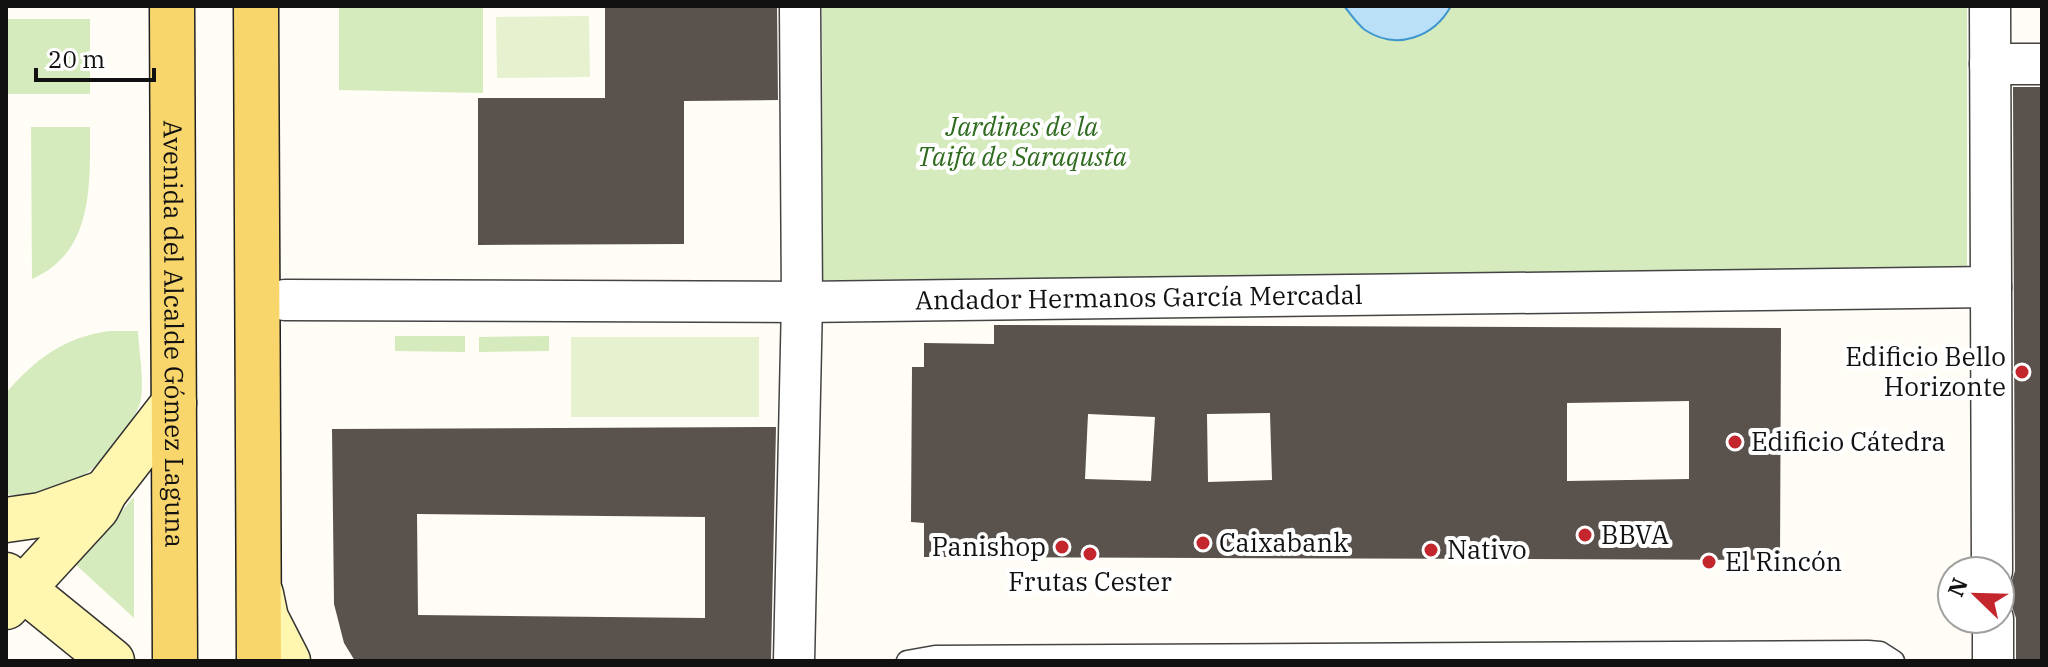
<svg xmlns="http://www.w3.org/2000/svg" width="2048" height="667" font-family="'IBM Plex Serif',serif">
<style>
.green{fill:#d5ebbd}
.pitch{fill:#e6f2cf}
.water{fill:#b9e0f7;stroke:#3f96cf;stroke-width:2}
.building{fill:#5a524d;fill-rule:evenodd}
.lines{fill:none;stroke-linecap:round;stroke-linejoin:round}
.lane-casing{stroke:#444;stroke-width:23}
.street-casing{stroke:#444;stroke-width:43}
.secondary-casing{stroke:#333;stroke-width:47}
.primary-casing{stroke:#222;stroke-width:47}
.lane{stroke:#fff;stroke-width:20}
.street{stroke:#fff;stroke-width:40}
.secondary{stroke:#fff6b0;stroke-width:44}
.primary{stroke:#f9d66b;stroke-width:44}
.poi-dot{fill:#c4262e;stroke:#fff;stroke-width:3}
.labels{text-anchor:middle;stroke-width:8;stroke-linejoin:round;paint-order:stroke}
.park-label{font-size:26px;font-style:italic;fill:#2f6b1f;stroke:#fff}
.street-label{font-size:26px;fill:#111;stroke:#fff}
.poi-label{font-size:26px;fill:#111;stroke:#fff;text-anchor:start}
</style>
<rect width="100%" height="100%" fill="#fffdf5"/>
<g class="green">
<path d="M339 6H483V93L339 90Z"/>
<path d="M822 6H1967V275L823 280Z"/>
<rect x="6" y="19" width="84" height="75"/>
<path d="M31 127H90C90 184 94 252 32 279Z"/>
<path d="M109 331H138C139 352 144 378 141 399 139 410 130 423 124 432 97 473 57 503 6 494V393C36 359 62 338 109 331Z"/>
<path d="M395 336H465V352L395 351Z"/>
<path d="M549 336V351L479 352V337Z"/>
<path d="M134 497V618L75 564Z"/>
</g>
<g class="pitch">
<path d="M589 16 590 77 497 78 496 17Z"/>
<rect x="571" y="337" width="188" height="80"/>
</g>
<path class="water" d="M1344 6H1451C1434 37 1397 51 1365 30 1357 24 1350 13 1344 6Z"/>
<g class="building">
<path d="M605 6H777L778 100 684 101V244L478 245V98H605Z"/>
<path d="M2013 87H2042V661H2016V618L2012 607 2002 598V591L2011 583 2015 571Z"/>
<path d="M994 325 1781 328 1780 560 924 557V523L911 522 912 367H924V343L994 344ZM1689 401V479L1567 481V403ZM1270 413 1272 480 1208 482 1207 414ZM1088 414 1155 417 1151 481 1085 479Z"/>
<path d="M776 427 771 661H355L344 643 334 604 332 429ZM417 514 705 517V618L418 615Z"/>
</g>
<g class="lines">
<g class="lane-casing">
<path id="lane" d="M907 661 935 656 1868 651 1880 652 1894 661"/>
</g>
<g class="street-casing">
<g id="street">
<path d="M1990 6 1992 571"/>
<path d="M1990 64H2042"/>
<path id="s1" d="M285 300 802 302 1991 287"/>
<path d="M1993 619V661"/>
<path d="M794 661 802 302 800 6"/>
</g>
</g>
<g class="secondary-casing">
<g id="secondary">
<path d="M6 520 41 515 105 492"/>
<path d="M6 575 112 661"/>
<path d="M261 594 266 618 288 661"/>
<path d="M6 607 97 508 105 492 174 403"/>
</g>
</g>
<g class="primary-casing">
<g id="primary">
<path id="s2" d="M172 6 175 661"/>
<path d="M256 6 259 661"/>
</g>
</g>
<use href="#lane" class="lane"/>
<use href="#street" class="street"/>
<use href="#secondary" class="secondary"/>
<use href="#primary" class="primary"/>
</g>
<g class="poi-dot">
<circle cx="2022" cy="372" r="8"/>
<circle cx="1735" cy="442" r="8"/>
<circle cx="1585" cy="535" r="8"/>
<circle cx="1203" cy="543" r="8"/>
<circle cx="1062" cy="547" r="8"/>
<circle cx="1431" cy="550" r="8"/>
<circle cx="1090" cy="554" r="8"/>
<circle cx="1709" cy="562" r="8"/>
</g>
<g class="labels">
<g class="park-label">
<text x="1022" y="136">Jardines de la<tspan x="1022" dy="30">Taifa de Saraqusta</tspan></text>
</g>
<g class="street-label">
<text dy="9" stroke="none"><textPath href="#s1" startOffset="854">Andador Hermanos García Mercadal</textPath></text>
<text dy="9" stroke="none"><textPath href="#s2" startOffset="328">Avenida del Alcalde Gómez Laguna</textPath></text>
</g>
<g class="poi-label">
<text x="2006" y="366" text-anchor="end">Edificio Bello<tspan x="2006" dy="30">Horizonte</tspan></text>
<text x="1751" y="451">Edificio Cátedra</text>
<text x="1601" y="544">BBVA</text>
<text x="1219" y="552">Caixabank</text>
<text x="1046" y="556" text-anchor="end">Panishop</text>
<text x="1447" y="559">Nativo</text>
<text x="1725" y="571">El Rincón</text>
<text x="1090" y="591" text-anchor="middle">Frutas Cester</text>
</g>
</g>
<rect width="2048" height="667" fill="none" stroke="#111111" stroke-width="16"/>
<g transform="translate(1976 595) rotate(293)"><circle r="38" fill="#ffffff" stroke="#a0a0a0" stroke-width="2"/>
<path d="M0-6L14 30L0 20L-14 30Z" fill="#c4262e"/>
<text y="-12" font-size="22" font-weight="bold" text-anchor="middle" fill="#111111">N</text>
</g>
<path d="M36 68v12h118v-12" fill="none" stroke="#111111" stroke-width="4"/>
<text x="48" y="68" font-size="24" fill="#111111" stroke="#ffffff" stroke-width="6" paint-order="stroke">20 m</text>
</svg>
